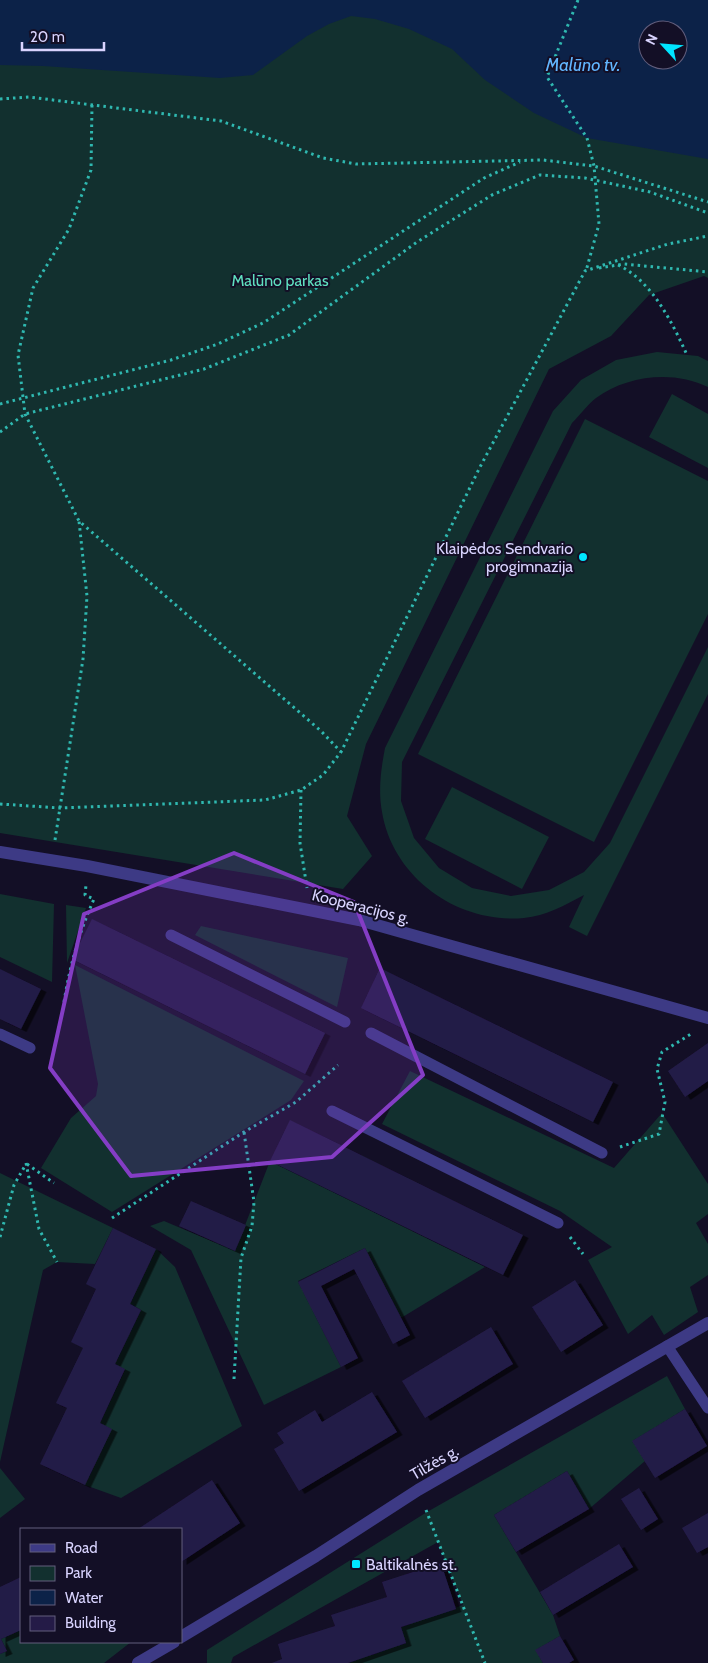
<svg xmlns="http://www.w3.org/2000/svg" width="708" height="1663" font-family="Cabin,sans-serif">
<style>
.green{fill:#12302f;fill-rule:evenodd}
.water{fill:#0c2248;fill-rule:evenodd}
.building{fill:#241b47;filter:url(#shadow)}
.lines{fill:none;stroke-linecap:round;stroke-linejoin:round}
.path{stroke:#2fb8b0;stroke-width:3;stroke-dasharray:2.5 4;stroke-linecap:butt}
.lane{stroke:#3d3a85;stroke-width:11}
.street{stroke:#3d3a85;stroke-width:12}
.marked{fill:#843dc5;fill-opacity:0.2;stroke:#843dc5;stroke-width:4;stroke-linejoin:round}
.poi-dot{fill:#00e5ff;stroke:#130f26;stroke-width:2}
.labels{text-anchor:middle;stroke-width:4;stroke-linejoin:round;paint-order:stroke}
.park-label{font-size:16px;fill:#5fe0c0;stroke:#130f26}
.poi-label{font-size:16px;fill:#d9d4ff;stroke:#130f26;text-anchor:end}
.street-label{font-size:16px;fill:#d9d4ff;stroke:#130f26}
.water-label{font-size:18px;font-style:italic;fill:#62b6ff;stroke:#130f26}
</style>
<defs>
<filter id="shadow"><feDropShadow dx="5.5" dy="3" stdDeviation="0" flood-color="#0009"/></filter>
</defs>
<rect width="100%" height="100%" fill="#130f26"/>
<g class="green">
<path d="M0 0H708V278L704 276 649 295 611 336 549 369 366 744 347 816 372 856 343 889 0 833ZM648 30H678V60H648Z"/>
<path d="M657 352 698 356 708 361V387C674 370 627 375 596 398 587 405 580 415 572 423L402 762 401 801 414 838 439 868 472 888 511 896 549 890 584 872 610 843 708 647V694L587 936 569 927 584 895C565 905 546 916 524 918 458 924 393 878 382 812 378 790 381 769 385 748L553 411 581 380 616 360Z"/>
<path d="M672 394 708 414V468L649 437Z"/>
<path d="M585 419 708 481V614L594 842 418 754Z"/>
<path d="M452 787 549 837 522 889 425 839Z"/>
<path d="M0 894 54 904 52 982 0 957Z"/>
<path d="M66 905 86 908 67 963Z"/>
<path d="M201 926 348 958 337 1007 195 935Z"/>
<path d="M75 965 304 1081 291 1100 112 1212 41 1168 71 1118 96 1096 98 1084Z"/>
<path d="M410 1071 614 1168 662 1113 708 1184V1214L696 1223 708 1244V1275L690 1287 698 1312 664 1335 652 1315 628 1334 588 1260 612 1247 560 1211 382 1124Z"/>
<path d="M270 1161 485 1267 401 1318 365 1248 298 1281 341 1367 264 1405 191 1250 150 1226 164 1221 235 1251Z"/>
<path d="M0 1173 113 1228 95 1264 57 1262 43 1270 0 1462Z"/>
<path d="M156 1249 175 1267 242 1426 121 1498 85 1485 111 1430 100 1423 125 1370 115 1364 141 1310 130 1304Z"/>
<path d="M667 1376 685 1409 633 1441 645 1461 589 1509 567 1471 494 1515 553 1615 560 1636 536 1650 543 1663H348L405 1643 401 1627 463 1605 438 1542 233 1657 231 1663H207V1650L427 1512Z"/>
<path d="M0 1468 25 1499 0 1518Z"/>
<path d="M21 1630V1642H131L104 1663H0V1654L7 1651 1 1639Z"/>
</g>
<path class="water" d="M0 0H708V159L587 138 534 113 485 80 452 49 409 29 375 19 351 16 329 24 307 36 253 75 220 78 43 66 0 65ZM648 30H678V60H648Z"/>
<g class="building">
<path d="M92 919 325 1033 305 1074 72 959Z"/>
<path d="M380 968 613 1082 593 1122 361 1008Z"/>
<path d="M0 969 41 989 21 1029 0 1019Z"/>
<path d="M708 1043V1081L685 1097 668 1071Z"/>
<path d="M290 1120 523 1235 503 1275 270 1161Z"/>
<path d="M191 1201 246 1225 235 1251 179 1226Z"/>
<path d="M113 1228 156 1249 130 1304 141 1310 115 1364 125 1369 100 1423 112 1429 85 1485 40 1464 67 1408 56 1403 83 1348 71 1342 96 1289 86 1284Z"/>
<path d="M365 1248 410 1335 393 1344 354 1269 321 1286 358 1358 341 1367 298 1282Z"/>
<path d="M575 1280 603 1325 561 1352 532 1307Z"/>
<path d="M491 1327 513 1364 425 1418 402 1381Z"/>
<path d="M372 1392 397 1432 299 1491 274 1449 284 1443 277 1433 315 1410 322 1422Z"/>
<path d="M685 1409 707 1446 655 1478 632 1441Z"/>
<path d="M567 1471 589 1509 516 1552 494 1515Z"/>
<path d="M212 1480 240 1523 181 1562V1529H138Z"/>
<path d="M639 1488 658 1519 641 1530 621 1499Z"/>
<path d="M708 1513V1547L697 1553 682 1528Z"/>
<path d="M619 1544 633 1567 553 1615 540 1592Z"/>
<path d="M441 1563 456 1609 401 1627 406 1643 348 1663H272L282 1659 278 1644 335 1626 331 1615 387 1597 382 1582Z"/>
<path d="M21 1577V1630L1 1639 7 1651 0 1654V1587Z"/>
<path d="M560 1636 574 1660 569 1663H543L535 1650Z"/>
</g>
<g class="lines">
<g class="path">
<path d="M578 0 547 77 587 138 594 166 599 224 586 271"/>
<path d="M0 99 29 97 221 121 323 158 356 164 543 160 594 166 708 202"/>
<path d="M92 105 91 170 69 229 33 288 18 355 25 414 79 521 321 731 341 752"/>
<path d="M618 265C652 281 672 322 687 355"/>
<path d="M599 268 624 264 708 272"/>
<path d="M0 404 171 360 218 344 263 323 484 178 520 162"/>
<path d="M0 432 25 414 204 369 289 335 417 242 492 195 540 175 585 178 650 192 708 213"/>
<path d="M301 790 300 843 307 888"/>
<path d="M0 804 60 808 265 800 301 790 323 775 341 752 480 467 585 271 668 244 708 236"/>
<path d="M55 840 83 659 87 596 79 521"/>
<path d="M64 1002C70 965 79 933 94 899L85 895 86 885"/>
<path d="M620 1147 659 1134 665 1102 657 1069 662 1052 691 1034"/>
<path d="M26 1163 39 1229 57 1262"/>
<path d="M27 1164 54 1183"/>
<path d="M112 1218 244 1132 296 1102 338 1065"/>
<path d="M0 1237 14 1185 26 1164"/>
<path d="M570 1237 583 1254"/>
<path d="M234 1379 241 1258 252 1226 254 1202 244 1132"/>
<path d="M426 1510 485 1663"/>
</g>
<g class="lane">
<path d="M171 935 345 1022"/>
<path d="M371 1033 602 1153"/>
<path d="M0 1034 30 1048"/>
<path d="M332 1111 558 1223"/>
<path d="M667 1346 708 1408"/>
</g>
<g class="street">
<path d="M0 852 87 866 359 920 708 1018"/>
<path d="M181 1637 316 1556 418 1490 708 1323"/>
<path d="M138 1663 174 1642"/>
</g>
</g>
<path class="marked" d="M234 853 354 902 423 1075 332 1157 131 1176 50 1068 84 914Z"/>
<g class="poi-dot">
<circle cx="583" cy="557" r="5"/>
<rect x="351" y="1559" width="10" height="10" rx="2.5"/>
</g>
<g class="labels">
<g class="park-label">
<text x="280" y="286">Malūno parkas</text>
</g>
<g class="poi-label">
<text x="573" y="554">Klaipėdos Sendvario<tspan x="573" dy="18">progimnazija</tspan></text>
<text x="366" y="1570" text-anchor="start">Baltikalnės st.</text>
</g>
<g class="street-label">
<text transform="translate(361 906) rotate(14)" y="6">Kooperacijos g.</text>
<text transform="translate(434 1462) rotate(-30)" y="6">Tilžės g.</text>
</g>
<g class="water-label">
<text x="583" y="71">Malūno tv.</text>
</g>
</g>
<rect x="20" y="1528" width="162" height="115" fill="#130f26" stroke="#625e7d"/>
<rect x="30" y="1544" width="25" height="8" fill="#3d3a85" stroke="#625e7d"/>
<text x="65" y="1553" font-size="15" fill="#d9d4ff">Road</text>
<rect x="30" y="1566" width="25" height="15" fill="#12302f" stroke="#625e7d"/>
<text x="65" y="1578" font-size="15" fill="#d9d4ff">Park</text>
<rect x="30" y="1590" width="25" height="15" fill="#0c2248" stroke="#625e7d"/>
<text x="65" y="1603" font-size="15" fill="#d9d4ff">Water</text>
<rect x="30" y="1616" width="25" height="15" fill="#241b47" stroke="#625e7d"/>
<text x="65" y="1628" font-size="15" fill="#d9d4ff">Building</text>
<g transform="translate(663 45) rotate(296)"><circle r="24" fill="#130f26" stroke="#625e7d"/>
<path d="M0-4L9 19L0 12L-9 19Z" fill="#00e5ff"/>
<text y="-8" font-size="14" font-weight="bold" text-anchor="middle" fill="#d9d4ff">N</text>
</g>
<path d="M22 42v8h82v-8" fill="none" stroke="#d9d4ff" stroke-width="2.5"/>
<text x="30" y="42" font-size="15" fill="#d9d4ff" stroke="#130f26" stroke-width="4" paint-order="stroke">20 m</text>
</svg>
